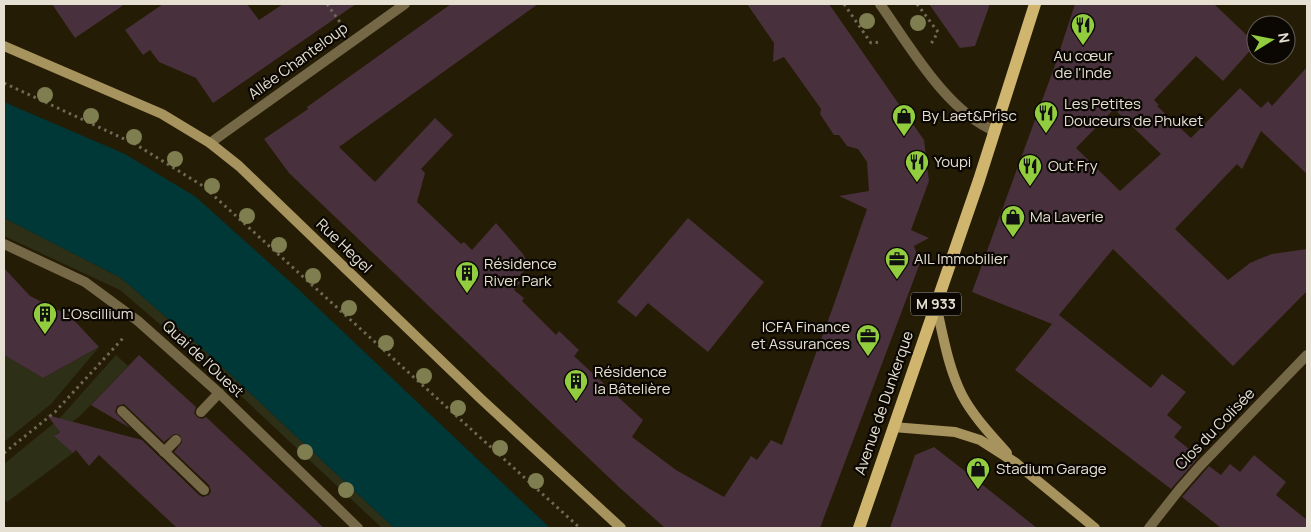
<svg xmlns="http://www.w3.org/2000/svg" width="1311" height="532" font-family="Manrope,sans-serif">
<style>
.green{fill:#2d2f17}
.water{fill:#003737}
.building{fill:#48303c;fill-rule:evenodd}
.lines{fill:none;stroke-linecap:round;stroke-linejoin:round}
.path{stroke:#716956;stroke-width:3;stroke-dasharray:2.5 4;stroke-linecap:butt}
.lane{stroke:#756847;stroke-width:10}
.street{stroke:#756847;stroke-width:10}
.secondary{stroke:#a7935d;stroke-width:10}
.primary{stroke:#cfb56e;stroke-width:12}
.tree{fill:#7f7e51}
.labels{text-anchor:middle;stroke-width:4.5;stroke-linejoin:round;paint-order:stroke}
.shield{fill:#0b0702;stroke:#a49f94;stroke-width:1}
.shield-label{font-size:14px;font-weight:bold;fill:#e6e0d3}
.poi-label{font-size:15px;fill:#e6e0d3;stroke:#0b0702;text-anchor:start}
.street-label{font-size:15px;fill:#e6e0d3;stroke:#0b0702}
</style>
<rect width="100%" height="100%" fill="#251c05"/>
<g class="green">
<path d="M4 218 121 278 204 350 394 528H382L211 368 120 290 4 236Z"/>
<path d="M99 347 51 404 4 442V355L43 378Z"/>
<path d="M116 355 128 366 80 416 55 435 73 453 7 502 4 498V464L59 419Z"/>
</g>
<path class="water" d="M4 102 125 154 196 197 296 287 550 528H394L204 350 121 278 4 218Z"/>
<g class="building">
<path d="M52 4H125L75 38Z"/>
<path d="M163 4H247L259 20 283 4H356L213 103 196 78 159 62 150 50 143 55 125 30Z"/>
<path d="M451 4H538L339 147 375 182 435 118 453 135 421 169 425 173 417 202 461 244 464 242 472 250 496 223 523 254 529 265 517 279 520 283 514 290 524 298 522 301 556 335 559 331 579 350 574 356 643 420 632 437 676 470 724 497 751 456 757 460 771 440 782 445 833 307 867 209 839 196 869 191 867 162 858 149 847 146 839 135H834L820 114 821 109 784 57 773 62 774 43 747 4H829L924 140 929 181 911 230 929 238 914 246 920 263 820 528H665L620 488 289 173 264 139 308 109 307 107Z"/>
<path d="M929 4H990L975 46 960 48Z"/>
<path d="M1075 4H1214L1256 44 1223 81 1196 56 1154 100 1159 105 1157 106 1191 138 1240 88 1261 108 1268 101 1272 106 1307 67V174L1261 131 1242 169 1237 164 1175 229 1228 280 1250 263 1259 259 1272 254 1307 249V291L1233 366 1113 249 1059 315 1151 388 1162 374 1186 392 1167 415 1182 427 1174 437 1199 457 1171 489 1015 370 1052 324 972 292 1055 65ZM1114 109 1161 154 1120 191 1076 148Z"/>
<path d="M688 218 764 282 708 352 648 303 636 317 617 302Z"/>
<path d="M4 268 30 296 70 316 99 347 43 378 4 355Z"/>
<path d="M139 355 196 407 194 413 197 417 202 419 206 417 324 528H177L99 455 89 466 76 450 73 453 54 436 60 432 47 415 142 440 199 495 203 497 209 495 211 491 209 485 174 452 182 442 180 435 174 434 164 442 124 404 117 406 115 412 130 428 91 405Z"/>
<path d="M934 447 970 475 1037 528H890L915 455Z"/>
<path d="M1254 455 1286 482 1276 495 1307 520V528H1221L1182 497 1209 466 1221 475 1230 464 1240 472Z"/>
</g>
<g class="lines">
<g class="path">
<path d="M327 4 342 25"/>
<path d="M844 4 871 43 880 42"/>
<path d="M917 4 938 32 931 44"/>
<path d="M4 83 135 144 203 186 580 528"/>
<path d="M4 453 55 412 125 336"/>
</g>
<g class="lane">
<path d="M122 411 204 490"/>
<path d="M201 412 219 393"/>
<path d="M164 452 176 440"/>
<path d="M1149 528 1179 490 1200 466 1307 355"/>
</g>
<g class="street">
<path d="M880 4C909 45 947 112 995 131"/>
<path d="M210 143 405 4"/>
<path d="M4 244 85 282 138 321 219 393 358 528"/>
</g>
<g class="secondary">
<path d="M4 46 162 114 210 143 239 166 481 399 621 528"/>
<path d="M936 305C943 335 948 367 962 395 973 416 991 435 1007 453"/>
<path d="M893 427 955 432 980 440 1016 463 1095 528"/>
</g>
<path class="primary" d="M859 528 979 180 1035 4"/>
</g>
<g class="tree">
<circle cx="867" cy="21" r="8"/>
<circle cx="918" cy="23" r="8"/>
<circle cx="45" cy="95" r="8"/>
<circle cx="91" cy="116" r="8"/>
<circle cx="134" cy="137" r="8"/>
<circle cx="175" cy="159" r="8"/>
<circle cx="212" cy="186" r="8"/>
<circle cx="247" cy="216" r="8"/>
<circle cx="279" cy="245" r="8"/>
<circle cx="313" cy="276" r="8"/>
<circle cx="349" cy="308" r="8"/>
<circle cx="386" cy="343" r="8"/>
<circle cx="424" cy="376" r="8"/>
<circle cx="458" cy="408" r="8"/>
<circle cx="500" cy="448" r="8"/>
<circle cx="305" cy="452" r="8"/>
<circle cx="536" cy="481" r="8"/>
<circle cx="346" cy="490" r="8"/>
</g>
<defs>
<g id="restaurant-pin" transform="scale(1.25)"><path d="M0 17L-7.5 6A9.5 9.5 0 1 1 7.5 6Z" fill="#92cd3f" stroke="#0b0702"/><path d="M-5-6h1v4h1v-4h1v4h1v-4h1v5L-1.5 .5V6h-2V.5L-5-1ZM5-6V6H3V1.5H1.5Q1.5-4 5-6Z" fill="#111"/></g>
<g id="shop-pin" transform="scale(1.25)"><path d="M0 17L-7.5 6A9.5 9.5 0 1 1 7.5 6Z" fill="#92cd3f" stroke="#0b0702"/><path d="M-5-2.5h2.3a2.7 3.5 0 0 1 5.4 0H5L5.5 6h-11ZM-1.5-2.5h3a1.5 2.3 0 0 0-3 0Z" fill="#111"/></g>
<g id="office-pin" transform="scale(1.25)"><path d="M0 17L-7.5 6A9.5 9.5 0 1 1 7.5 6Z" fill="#92cd3f" stroke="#0b0702"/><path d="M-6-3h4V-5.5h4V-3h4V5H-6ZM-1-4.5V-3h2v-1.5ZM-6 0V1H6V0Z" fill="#111"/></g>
<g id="building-pin" transform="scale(1.25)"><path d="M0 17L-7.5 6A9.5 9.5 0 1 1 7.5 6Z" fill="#92cd3f" stroke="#0b0702"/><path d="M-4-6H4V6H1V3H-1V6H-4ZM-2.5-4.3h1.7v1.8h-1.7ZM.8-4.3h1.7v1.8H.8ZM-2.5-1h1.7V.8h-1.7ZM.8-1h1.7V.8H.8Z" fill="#111"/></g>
</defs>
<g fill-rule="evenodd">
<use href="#restaurant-pin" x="1083" y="25"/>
<use href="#restaurant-pin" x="1046" y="113"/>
<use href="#shop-pin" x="904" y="116"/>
<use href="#restaurant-pin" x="917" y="162"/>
<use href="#restaurant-pin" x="1030" y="166"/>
<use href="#shop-pin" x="1013" y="217"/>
<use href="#office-pin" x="897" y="259"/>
<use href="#building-pin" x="467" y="273"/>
<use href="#building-pin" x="45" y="314"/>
<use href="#office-pin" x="868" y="336"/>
<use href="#building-pin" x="576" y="381"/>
<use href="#shop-pin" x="978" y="469"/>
</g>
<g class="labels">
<rect class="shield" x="911" y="292.5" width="50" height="23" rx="4"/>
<g class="shield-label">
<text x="936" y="309">M 933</text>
</g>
<g class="poi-label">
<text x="1083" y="61" text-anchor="middle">Au cœur<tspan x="1083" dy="17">de l'Inde</tspan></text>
<text x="1064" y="109">Les Petites<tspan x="1064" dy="17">Douceurs de Phuket</tspan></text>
<text x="922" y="121">By Laet&amp;Prisc</text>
<text x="934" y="167">Youpi</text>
<text x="1048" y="171">Out Fry</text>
<text x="1030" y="222">Ma Laverie</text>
<text x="914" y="264">AIL Immobilier</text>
<text x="484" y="269">Résidence<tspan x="484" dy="17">River Park</tspan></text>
<text x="62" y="319">L'Oscillium</text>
<text x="850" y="332" text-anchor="end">ICFA Finance<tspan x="850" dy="17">et Assurances</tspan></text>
<text x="594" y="377">Résidence<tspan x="594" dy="17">la Bâtelière</tspan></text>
<text x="996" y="474">Stadium Garage</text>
</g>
<g class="street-label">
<text transform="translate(298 61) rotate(-36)" y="5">Allée Chanteloup</text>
<text transform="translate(344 246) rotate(44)" y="5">Rue Hegel</text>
<text transform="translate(203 359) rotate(43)" y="5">Quai de l'Ouest</text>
<text transform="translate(884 403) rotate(-71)" y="5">Avenue de Dunkerque</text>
<text transform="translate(1215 429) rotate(-46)" y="5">Clos du Colisée</text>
</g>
</g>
<rect width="1311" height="532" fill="none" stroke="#e6e0d3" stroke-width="10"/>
<g transform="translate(1271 40) rotate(80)"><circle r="24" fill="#0b0702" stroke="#635e56"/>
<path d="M0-4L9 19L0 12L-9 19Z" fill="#92cd3f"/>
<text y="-8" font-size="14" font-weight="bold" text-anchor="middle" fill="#e6e0d3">N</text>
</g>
</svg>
